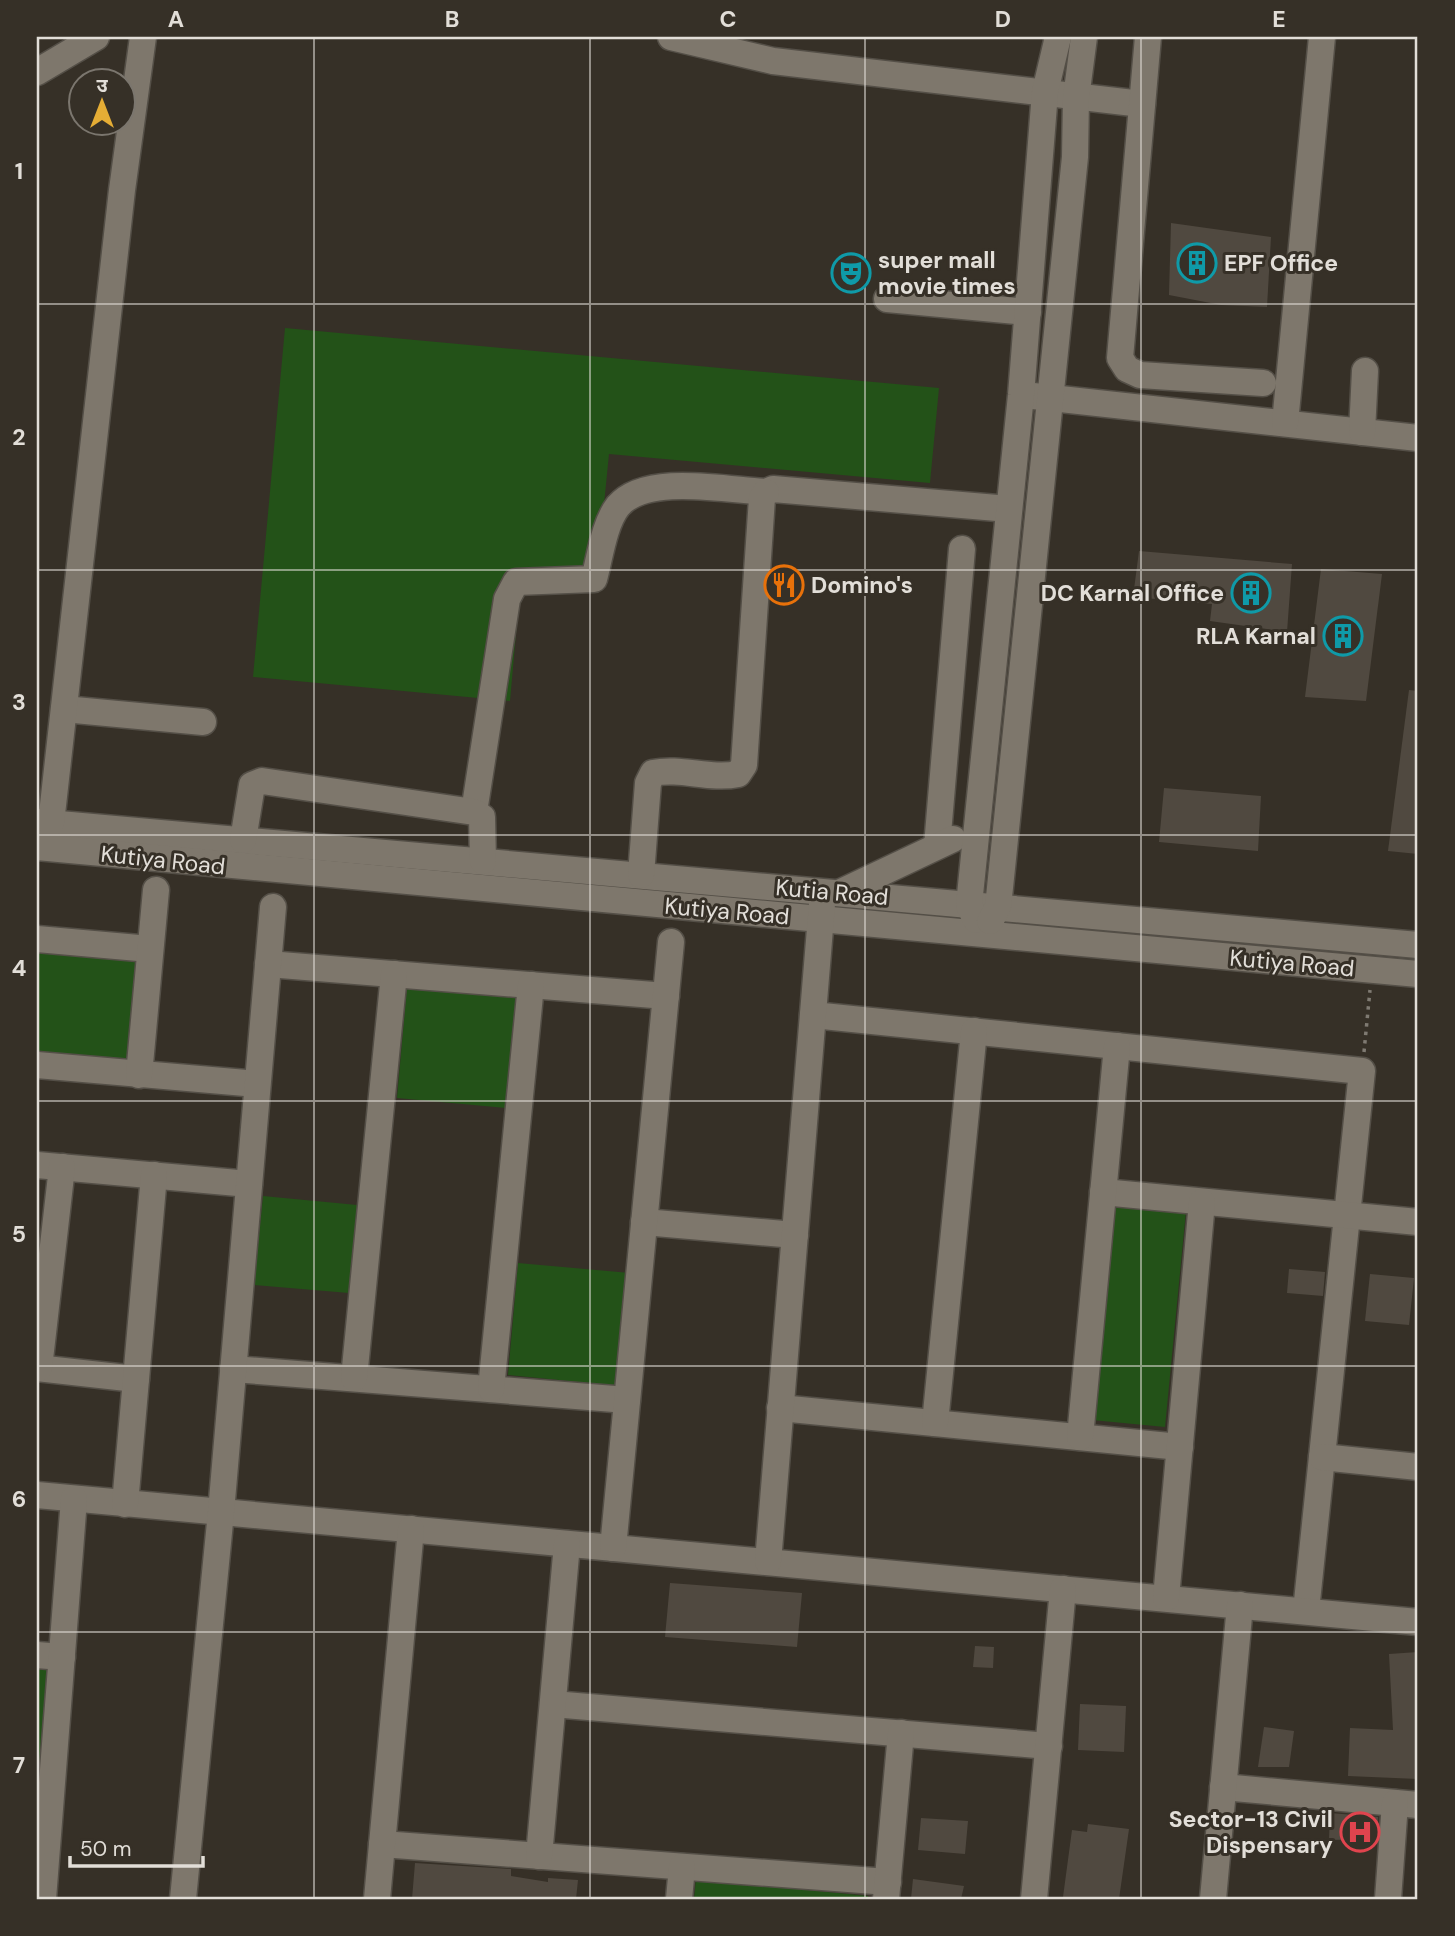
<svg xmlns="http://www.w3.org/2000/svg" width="1455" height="1936" font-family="'DM Sans','Noto Sans Devanagari',sans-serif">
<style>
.green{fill:#235218}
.building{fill:#504940}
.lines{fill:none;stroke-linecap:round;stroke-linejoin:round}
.minor-casing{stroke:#544f47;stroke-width:29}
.path{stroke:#7f7a72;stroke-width:3.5;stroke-dasharray:3.5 5;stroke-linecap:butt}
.minor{stroke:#7e776c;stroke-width:26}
.grid{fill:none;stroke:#e2ded8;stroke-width:2;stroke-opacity:0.55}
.labels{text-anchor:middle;stroke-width:6;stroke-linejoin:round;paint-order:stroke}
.poi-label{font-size:23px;font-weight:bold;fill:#e2ded8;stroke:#363027;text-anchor:start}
.street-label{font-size:23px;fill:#e2ded8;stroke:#363027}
.neatline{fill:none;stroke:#e2ded8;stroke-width:2.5}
.grid-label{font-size:23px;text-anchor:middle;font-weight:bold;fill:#e2ded8}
</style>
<rect width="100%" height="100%" fill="#363027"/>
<g class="green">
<path d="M285 328 939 388 930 483 609 454 596 585 521 578 510 701 253 677Z"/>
<path d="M37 950 139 960 130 1061 37 1052Z"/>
<path d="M407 987 517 997 506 1108 397 1098Z"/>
<path d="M263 1196 357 1205 349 1293 254 1285Z"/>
<path d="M1113 1204 1186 1211 1165 1427 1092 1420Z"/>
<path d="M518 1263 630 1273 620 1386 508 1375Z"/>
<path d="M37 1668 48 1669 37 1786Z"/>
<path d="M696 1879 868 1896V1899H694Z"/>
</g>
<g class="building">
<path d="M1171 223 1271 237 1267 307 1221 305 1169 295Z"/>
<path d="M1139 551 1292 564 1287 632 1210 621 1212 604 1133 597Z"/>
<path d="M1321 569 1382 574 1366 701 1305 697Z"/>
<path d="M1409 690 1418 691V854L1388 851Z"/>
<path d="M1164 788 1261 796 1258 851 1159 842Z"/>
<path d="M1289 1269 1325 1272 1323 1296 1287 1293Z"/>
<path d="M1370 1274 1414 1278 1409 1325 1365 1321Z"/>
<path d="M670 1583 802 1593 797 1647 665 1637Z"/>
<path d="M975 1646 994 1647 993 1668 973 1667Z"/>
<path d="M1418 1652V1779L1348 1776 1350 1728 1393 1730 1389 1654Z"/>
<path d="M1080 1704 1126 1706 1124 1752 1078 1750Z"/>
<path d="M1264 1727 1294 1731 1289 1767H1258Z"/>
<path d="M1330 1813 1378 1817 1377 1839 1329 1840Z"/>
<path d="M921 1818 968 1821 965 1854 918 1850Z"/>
<path d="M1088 1824 1129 1829 1119 1899 1063 1897 1072 1830 1087 1832Z"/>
<path d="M415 1863 511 1869V1876L548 1882V1878L578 1880 576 1899H412Z"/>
<path d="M913 1879 964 1886 961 1899H911Z"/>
</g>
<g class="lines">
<g class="minor-casing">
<g id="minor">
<path d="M671 37 773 61 1142 104"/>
<path d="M1148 37 1120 358 1127 369 1140 375 1263 383"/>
<path d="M37 72 96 37"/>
<path d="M887 299 1028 312"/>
<path d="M1033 396 1418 438"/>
<path d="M1285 423 1322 37"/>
<path d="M1362 432 1365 371"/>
<path d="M64 709 203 722"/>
<path d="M474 812 507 599 516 582 594 579C600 557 604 524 618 506 646 473 727 490 766 492L773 489 1009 509"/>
<path d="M37 822 1418 945"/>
<path d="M51 823 122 190 143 37"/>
<path d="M243 840 252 785 262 781 474 812 482 817 483 861"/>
<path d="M937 846 962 549"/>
<path d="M37 847 1418 974"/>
<path d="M641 875 648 783 653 773C681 767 710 780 738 774L744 765 762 498 766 492"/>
<path d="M839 893 953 839"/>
<path d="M976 920 969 905 1021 395 1045 92 1058 37"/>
<path d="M990 921 998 907 1075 157 1076 98 1084 37"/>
<path d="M37 939 150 949"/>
<path d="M268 964 666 996"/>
<path d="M813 1015 1362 1071 1306 1611"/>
<path d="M37 1065 257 1084"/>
<path d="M139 1075 156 890"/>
<path d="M37 1165 249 1184"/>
<path d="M1103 1192 1418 1222"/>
<path d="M644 1222 795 1235"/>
<path d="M37 1368 136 1379"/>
<path d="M39 1368 62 1167"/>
<path d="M233 1369 627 1400"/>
<path d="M354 1378 394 974"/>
<path d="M491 1389 531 985"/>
<path d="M780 1408 1180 1447"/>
<path d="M935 1423 974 1031"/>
<path d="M1080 1437 1117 1046"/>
<path d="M1322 1457 1418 1467"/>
<path d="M37 1495 1418 1622"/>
<path d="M125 1504 154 1175"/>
<path d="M613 1548 671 942"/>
<path d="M768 1562 822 904"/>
<path d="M1166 1598 1202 1202"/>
<path d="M37 1655 62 1657"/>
<path d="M553 1704 1049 1746"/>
<path d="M1223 1787 1418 1805"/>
<path d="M382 1844 888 1882"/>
<path d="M539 1856 567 1544"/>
<path d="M43 1899 74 1499"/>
<path d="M183 1899 221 1512 273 907"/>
<path d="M377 1899 411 1529"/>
<path d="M679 1899 682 1867"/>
<path d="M886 1899 901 1733"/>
<path d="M1034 1899 1063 1589"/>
<path d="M1213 1899 1240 1605"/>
<path d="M1388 1899 1395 1803"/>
</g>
</g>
<path class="path" d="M1364 1052 1370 990"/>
<use href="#minor" class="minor"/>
</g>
<path class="grid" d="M314 37V1899M590 37V1899M865 37V1899M1141 37V1899M37 304H1418M37 570H1418M37 835H1418M37 1101H1418M37 1366H1418M37 1632H1418"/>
<defs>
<g id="building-ring" transform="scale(2.0125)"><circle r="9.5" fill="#363027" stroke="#0f9aa8" stroke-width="1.5"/><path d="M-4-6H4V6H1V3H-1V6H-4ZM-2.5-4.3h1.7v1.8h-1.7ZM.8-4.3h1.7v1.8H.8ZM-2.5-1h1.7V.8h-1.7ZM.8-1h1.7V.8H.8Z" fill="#0f9aa8"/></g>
<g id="theatre-ring" transform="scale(2.0125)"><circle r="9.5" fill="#363027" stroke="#0f9aa8" stroke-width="1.5"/><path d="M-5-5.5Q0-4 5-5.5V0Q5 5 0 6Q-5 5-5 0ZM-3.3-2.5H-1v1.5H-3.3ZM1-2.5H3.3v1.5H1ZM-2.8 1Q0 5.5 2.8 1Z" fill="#0f9aa8"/></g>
<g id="restaurant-ring" transform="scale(2.0125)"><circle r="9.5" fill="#363027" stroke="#e8710a" stroke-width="1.5"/><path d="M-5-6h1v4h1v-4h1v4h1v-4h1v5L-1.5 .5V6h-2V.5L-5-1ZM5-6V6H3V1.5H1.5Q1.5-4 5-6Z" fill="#e8710a"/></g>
<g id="hospital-ring" transform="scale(2.0125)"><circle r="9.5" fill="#363027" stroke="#e0444e" stroke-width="1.5"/><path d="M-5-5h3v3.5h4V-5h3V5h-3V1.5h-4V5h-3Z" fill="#e0444e"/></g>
</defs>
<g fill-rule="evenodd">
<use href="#building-ring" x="1197" y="263"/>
<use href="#theatre-ring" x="851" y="273"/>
<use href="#restaurant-ring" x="784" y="585"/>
<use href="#building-ring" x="1251" y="593"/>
<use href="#building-ring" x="1343" y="636"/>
<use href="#hospital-ring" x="1360" y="1832"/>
</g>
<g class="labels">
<g class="poi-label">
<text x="878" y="268">super mall<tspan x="878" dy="26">movie times</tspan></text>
<text x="1224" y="271">EPF Office</text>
<text x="811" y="593">Domino's</text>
<text x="1224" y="601" text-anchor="end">DC Karnal Office</text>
<text x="1316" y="644" text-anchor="end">RLA Karnal</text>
<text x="1333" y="1827" text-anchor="end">Sector-13 Civil<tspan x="1333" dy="26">Dispensary</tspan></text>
</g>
<g class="street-label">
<text transform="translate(163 860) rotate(6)" y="8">Kutiya Road</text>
<text transform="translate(832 892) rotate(5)" y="8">Kutia Road</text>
<text transform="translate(727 911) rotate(5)" y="8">Kutiya Road</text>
<text transform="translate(1292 963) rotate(5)" y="8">Kutiya Road</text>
</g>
</g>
<rect width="1455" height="1936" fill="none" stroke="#363027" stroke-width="77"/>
<g transform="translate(102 102)"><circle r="33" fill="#363027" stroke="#7b766e" stroke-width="2"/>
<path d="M0-5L12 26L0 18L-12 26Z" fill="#e5ad35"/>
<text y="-10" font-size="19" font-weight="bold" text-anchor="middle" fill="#e2ded8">उ</text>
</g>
<path d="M70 1856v10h133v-10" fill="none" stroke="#e2ded8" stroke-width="3.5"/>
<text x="80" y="1856" font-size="21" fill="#e2ded8" stroke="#363027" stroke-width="5" paint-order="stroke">50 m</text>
<rect x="38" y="38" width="1378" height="1860" class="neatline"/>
<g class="grid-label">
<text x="176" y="27">A</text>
<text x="452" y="27">B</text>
<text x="728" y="27">C</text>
<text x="1003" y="27">D</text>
<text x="1279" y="27">E</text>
<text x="19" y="179">1</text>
<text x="19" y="445">2</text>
<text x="19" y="710">3</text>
<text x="19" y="976">4</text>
<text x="19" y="1242">5</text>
<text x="19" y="1507">6</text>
<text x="19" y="1773">7</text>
</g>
</svg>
